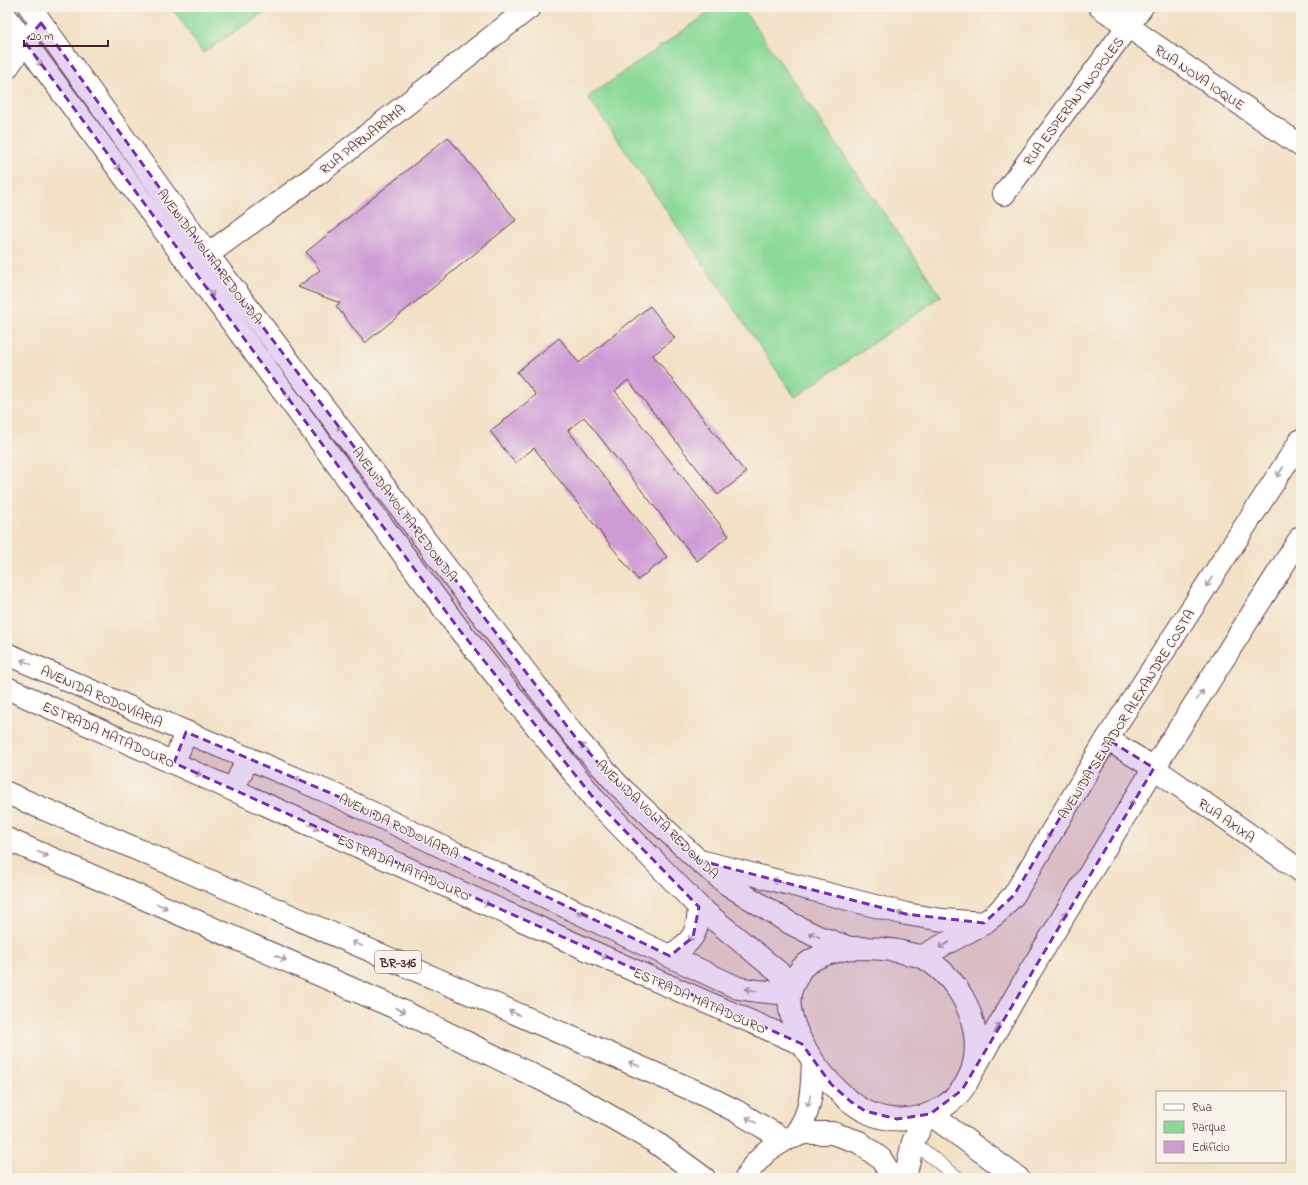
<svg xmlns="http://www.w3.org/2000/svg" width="1308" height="1185" font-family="'Indie Flower',sans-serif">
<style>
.green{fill:#8cda98;stroke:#6b7c62}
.building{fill:#cd9cd5}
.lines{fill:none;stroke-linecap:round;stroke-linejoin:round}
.lane-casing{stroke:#633c42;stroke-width:14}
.street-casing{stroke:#633c42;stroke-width:24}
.secondary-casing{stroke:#633c42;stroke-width:24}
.highway-casing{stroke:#633c42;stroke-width:24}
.lane{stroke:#fff;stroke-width:13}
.street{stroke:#fff;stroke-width:22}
.secondary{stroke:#fff;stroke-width:22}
.highway{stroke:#fff;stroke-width:22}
.oneway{stroke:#ae9aa0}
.marked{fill:#7b2cbf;fill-opacity:0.2;stroke:#7b2cbf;stroke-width:3;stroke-dasharray:8 5;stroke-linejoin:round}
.labels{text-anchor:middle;stroke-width:3;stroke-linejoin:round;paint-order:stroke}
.shield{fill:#f7f3e8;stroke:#7e5f64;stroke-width:1}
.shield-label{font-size:13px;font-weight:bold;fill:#4a1f2b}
.street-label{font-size:14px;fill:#4a1f2b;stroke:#f7f3e8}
</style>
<rect width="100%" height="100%" fill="#f7f3e8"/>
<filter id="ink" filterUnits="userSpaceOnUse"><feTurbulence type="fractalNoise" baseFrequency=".025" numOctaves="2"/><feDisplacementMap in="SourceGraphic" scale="8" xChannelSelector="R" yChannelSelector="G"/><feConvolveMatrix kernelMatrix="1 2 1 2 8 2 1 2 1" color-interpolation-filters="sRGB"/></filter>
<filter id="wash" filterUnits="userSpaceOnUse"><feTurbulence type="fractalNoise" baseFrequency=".012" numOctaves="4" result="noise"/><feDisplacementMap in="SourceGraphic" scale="16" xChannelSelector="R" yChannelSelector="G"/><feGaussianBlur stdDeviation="0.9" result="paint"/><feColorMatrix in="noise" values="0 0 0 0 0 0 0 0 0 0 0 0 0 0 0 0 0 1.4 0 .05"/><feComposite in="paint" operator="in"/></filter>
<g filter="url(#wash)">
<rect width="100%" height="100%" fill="#f2e1c5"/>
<g class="green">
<path d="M172 7H272L203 53Z"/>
<path d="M717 7H742L941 296 795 397 588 97Z"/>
</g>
<g id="blocks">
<g class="building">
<path d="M448 137 516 220 365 343 336 306 340 303 298 287 320 270 306 252Z"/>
<path d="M650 306 675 338 653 355 746 473 718 495 628 380 615 391 729 536 697 561 584 417 568 430 667 557 638 580 534 448 515 463 490 431 536 395 517 372 559 338 579 363Z"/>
</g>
</g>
</g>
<g filter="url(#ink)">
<use href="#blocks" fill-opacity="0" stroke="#633c42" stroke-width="1"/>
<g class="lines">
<g class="lane-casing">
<path id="lane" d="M913 1142 958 1178"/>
</g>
<g class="street-casing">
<g id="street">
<path d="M1100 7 1301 146"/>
<path d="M7 68 25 42 41 23"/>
<path d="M1004 194 1142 7"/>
<path d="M192 266 319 173 530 7"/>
<path d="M1107 739 1154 768 1301 871"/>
<path d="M174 763 186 732"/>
<path d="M233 790 248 758"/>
<path d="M930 1114 1018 1178"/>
</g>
</g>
<g class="secondary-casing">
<g id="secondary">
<path d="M30 7 208 255 576 738 619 786 698 860 727 884 788 922 816 936 850 948"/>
<path d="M7 18 458 628 596 801 699 907 793 984"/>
<path d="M7 654 186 732 335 795 633 939 738 988 757 991 790 994"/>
<path d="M7 688 644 975 802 1044"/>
<path d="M704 862 906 914 942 920 984 923"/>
<path d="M850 948C872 948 889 948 910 954 914 955 919 955 922 957 978 986 1001 1076 938 1110 916 1122 887 1123 865 1111 832 1094 784 1033 790 994 791 988 794 982 797 977 798 975 799 971 801 969 814 955 833 952 850 948Z"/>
<path d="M670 956C693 941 698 934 699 907"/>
<path d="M921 957 984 923 997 913 1014 895 1107 739 1301 440"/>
<path d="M971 1074 1029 973 1154 768 1301 537"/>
<path d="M794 1137C798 1130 802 1124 805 1117 812 1100 812 1080 813 1062"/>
<path d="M905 1178 913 1142 926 1116"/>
</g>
</g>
<g class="highway-casing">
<g id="highway">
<path d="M7 793 702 1094 736 1111 785 1140"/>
<path d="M7 839 396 1008 571 1094 655 1142 704 1178"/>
<path d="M746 1178 753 1166 767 1151 785 1140 804 1133H832L859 1142 881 1159 893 1178"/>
</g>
</g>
<use href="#lane" class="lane"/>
<use href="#street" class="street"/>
<use href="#secondary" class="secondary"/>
<use href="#highway" class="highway"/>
</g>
<defs><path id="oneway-shaft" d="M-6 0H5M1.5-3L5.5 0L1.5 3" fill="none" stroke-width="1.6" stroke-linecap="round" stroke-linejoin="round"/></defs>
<g class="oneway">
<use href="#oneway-shaft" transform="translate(38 61) rotate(53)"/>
<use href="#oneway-shaft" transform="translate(116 165) rotate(53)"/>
<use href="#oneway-shaft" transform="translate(210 292) rotate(54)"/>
<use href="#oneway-shaft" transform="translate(287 397) rotate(54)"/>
<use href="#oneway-shaft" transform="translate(341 430) rotate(-127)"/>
<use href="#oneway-shaft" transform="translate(1280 472) rotate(123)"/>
<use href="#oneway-shaft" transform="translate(1209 582) rotate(123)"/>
<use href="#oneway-shaft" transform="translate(505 645) rotate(-127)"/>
<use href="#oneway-shaft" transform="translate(26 662) rotate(-156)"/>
<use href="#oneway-shaft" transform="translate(1200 695) rotate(-57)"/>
<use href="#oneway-shaft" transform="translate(585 748) rotate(-132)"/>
<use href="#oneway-shaft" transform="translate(196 773) rotate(24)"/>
<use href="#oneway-shaft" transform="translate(300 780) rotate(-157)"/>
<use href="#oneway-shaft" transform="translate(1131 805) rotate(-59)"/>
<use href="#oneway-shaft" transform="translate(314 827) rotate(24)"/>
<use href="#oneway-shaft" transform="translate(1050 834) rotate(121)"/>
<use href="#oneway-shaft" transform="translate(43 854) rotate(24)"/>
<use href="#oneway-shaft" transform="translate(778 881) rotate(-165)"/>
<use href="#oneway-shaft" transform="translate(484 903) rotate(24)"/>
<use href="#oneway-shaft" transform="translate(162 906) rotate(24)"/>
<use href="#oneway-shaft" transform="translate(582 914) rotate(-154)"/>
<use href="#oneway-shaft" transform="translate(903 914) rotate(-167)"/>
<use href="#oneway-shaft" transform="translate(1064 916) rotate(-59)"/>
<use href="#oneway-shaft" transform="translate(814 935) rotate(-157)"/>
<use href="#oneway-shaft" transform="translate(692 936) rotate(124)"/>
<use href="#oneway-shaft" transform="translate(357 944) rotate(-157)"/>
<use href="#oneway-shaft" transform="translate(944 945) rotate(152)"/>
<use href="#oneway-shaft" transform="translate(602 956) rotate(24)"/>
<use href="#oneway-shaft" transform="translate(281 958) rotate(24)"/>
<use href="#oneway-shaft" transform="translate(751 990) rotate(-169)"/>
<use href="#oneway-shaft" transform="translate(400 1010) rotate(26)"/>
<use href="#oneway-shaft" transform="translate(514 1013) rotate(-157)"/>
<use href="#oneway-shaft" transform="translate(997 1028) rotate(-60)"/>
<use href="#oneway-shaft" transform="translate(634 1064) rotate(-157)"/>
<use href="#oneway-shaft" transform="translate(809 1101) rotate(103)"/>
<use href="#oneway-shaft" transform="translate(751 1120) rotate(-150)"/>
</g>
</g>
<path class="marked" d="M41 23 208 255 576 738 619 786 698 860 906 914 984 923 1014 895 1107 739 1154 768 962 1090 930 1114 897 1119 865 1111 850 1101 831 1084 802 1044 174 763 186 732 335 795 670 956 693 937 699 907 596 801 458 628 25 42Z"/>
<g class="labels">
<rect class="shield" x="375" y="951" width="46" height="22" rx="3"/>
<g class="shield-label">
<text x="398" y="967">BR-316</text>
</g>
<g class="street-label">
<text transform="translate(1200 77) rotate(34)" y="5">RUA NOVA IOQUE</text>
<text transform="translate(1073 101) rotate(-53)" y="5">RUA ESPERANTINOPOLES</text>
<text transform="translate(362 139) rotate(-38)" y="5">RUA PARNARAMA</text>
<text transform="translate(210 256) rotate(53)" y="5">AVENIDA VOLTA REDONDA</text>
<text transform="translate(405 514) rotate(53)" y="5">AVENIDA VOLTA REDONDA</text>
<text transform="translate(102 696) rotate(24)" y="5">AVENIDA RODOVÍARIA</text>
<text transform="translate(1126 714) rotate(-58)" y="5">AVENIDA SENADOR ALEXANDRE COSTA</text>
<text transform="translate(109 734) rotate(24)" y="5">ESTRADA MATADOURO</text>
<text transform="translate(658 819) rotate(44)" y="5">AVENIDA VOLTA REDONDA</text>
<text transform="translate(1227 820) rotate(35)" y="5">RUA AXIXA</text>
<text transform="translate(399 826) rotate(26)" y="5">AVENIDA RODOVÍARIA</text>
<text transform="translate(404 867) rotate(24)" y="5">ESTRADA MATADOURO</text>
<text transform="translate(700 1000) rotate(24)" y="5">ESTRADA MATADOURO</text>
</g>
</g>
<rect width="1308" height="1185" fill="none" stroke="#f7f3e8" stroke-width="24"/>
<rect x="1156" y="1091" width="130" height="72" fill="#f7f3e8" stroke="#b29e9c"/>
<rect x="1164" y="1104" width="20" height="6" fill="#ffffff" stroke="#b29e9c"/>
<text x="1192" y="1111" font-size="12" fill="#4a1f2b">Rua</text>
<rect x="1164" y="1121" width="20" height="12" fill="#8cda98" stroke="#b29e9c"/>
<text x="1192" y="1131" font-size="12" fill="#4a1f2b">Parque</text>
<rect x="1164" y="1141" width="20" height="12" fill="#cd9cd5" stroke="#b29e9c"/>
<text x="1192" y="1151" font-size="12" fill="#4a1f2b">Edifício</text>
<path d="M24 40v6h84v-6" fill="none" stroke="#4a1f2b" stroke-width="2"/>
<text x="30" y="40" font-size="12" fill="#4a1f2b" stroke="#f7f3e8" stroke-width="3" paint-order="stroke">20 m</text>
</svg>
